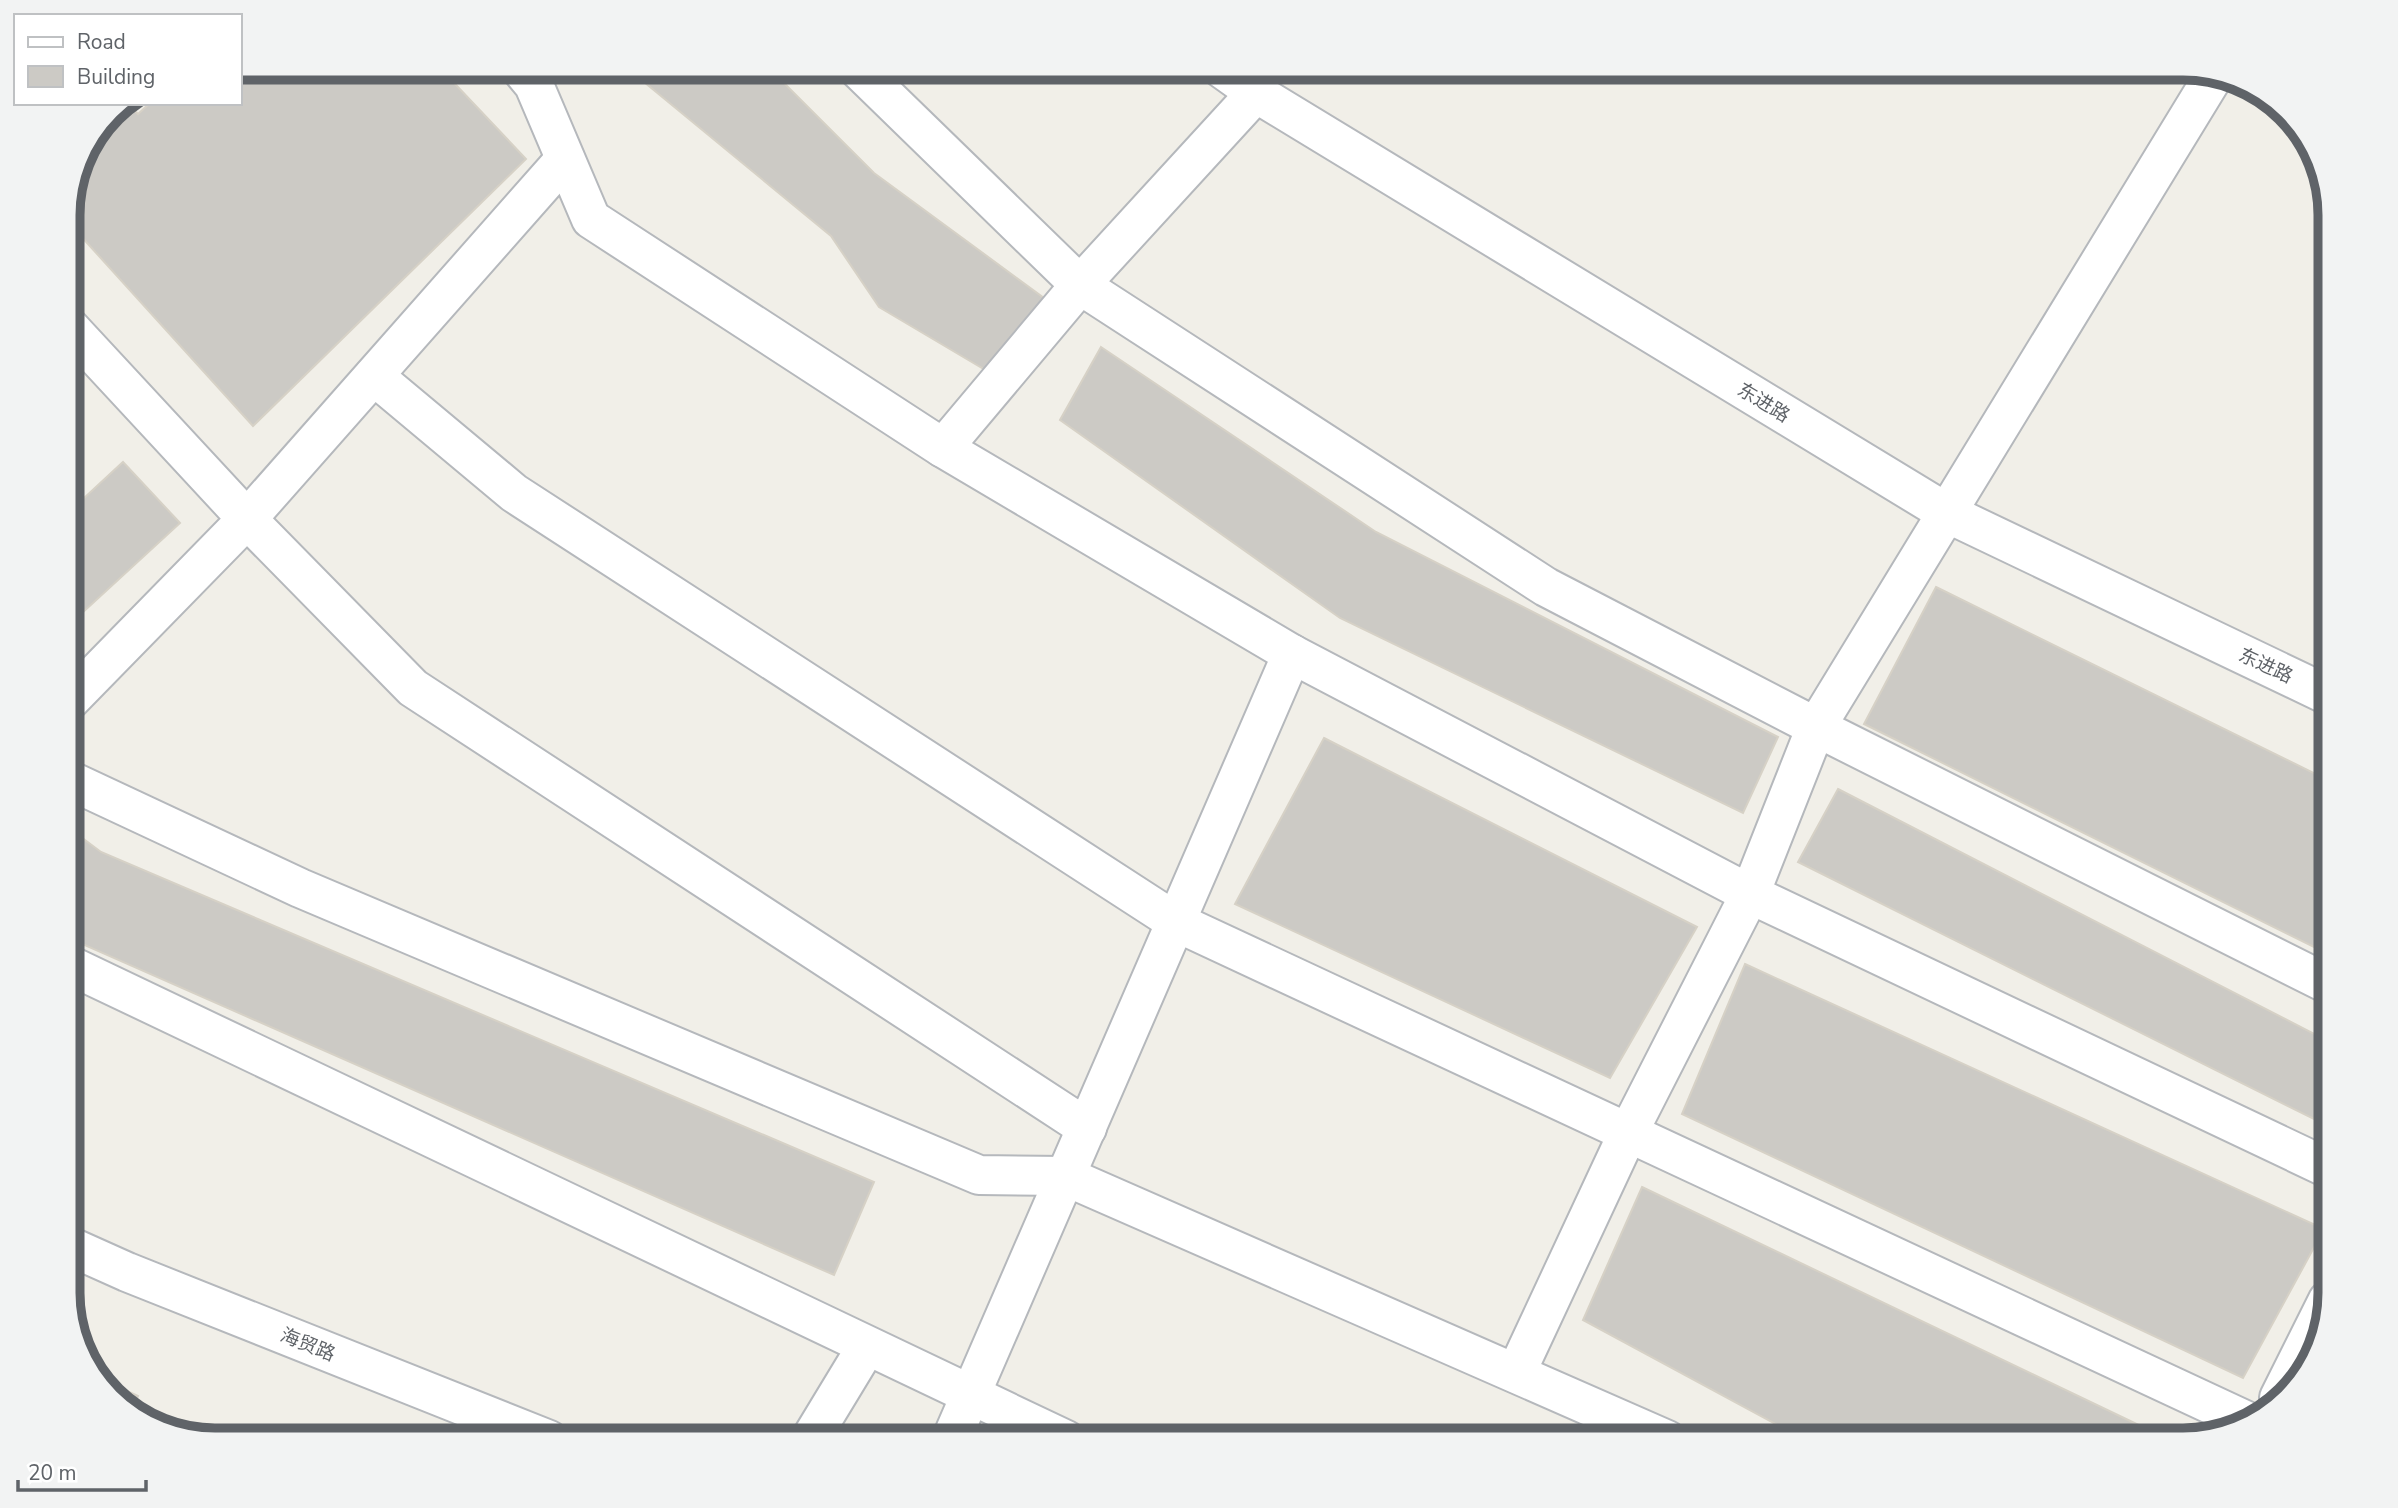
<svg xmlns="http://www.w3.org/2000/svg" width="2398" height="1508" font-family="'Nunito Sans','Noto Sans SC',sans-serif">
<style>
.building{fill:#cccac5;stroke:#d6d1c6;stroke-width:2}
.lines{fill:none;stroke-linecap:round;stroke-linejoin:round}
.minor-casing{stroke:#b5b8bc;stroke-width:42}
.minor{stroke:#fff;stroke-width:38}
.labels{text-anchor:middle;stroke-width:6;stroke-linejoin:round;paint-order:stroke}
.street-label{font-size:19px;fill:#5f6368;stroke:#fff}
.rim{fill:none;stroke:#5f6368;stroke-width:9}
</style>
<rect width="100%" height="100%" fill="#f1efe8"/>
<g class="building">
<path d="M240 68H440L526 159 253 426 69 223V206L83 151 112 111 123 103H127L138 114 150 103H240Z"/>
<path d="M627 68H769L874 173 1048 301 987 371 879 307 831 236Z"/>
<path d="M1101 347 1376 532 1778 737 1743 813 1340 618 1060 420Z"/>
<path d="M123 462 180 523 69 625V512Z"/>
<path d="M1936 587 2330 781V955L1864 724Z"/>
<path d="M1324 738 1697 927 1610 1078 1235 904Z"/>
<path d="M1838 789 2330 1042V1127L1798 862Z"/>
<path d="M69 828 101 852 874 1182 834 1275 73 940 69 937Z"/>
<path d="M1745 964 2324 1229 2243 1378 1682 1114Z"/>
<path d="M1642 1187 2170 1440H1805L1583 1320Z"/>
<path d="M99 1378 138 1396 131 1412Z"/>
</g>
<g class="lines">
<g class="minor-casing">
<g id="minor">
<path d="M520 68 534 85 591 219 943 448 1292 654 1750 894 2330 1169"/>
<path d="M857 68 1080 285 1546 587 1816 727 2330 985"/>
<path d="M1221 68 1256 93 1947 513 2330 696"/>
<path d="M69 327 247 519 413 688 1087 1128"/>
<path d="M374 376 514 493 1176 922 2249 1422"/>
<path d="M943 448 1080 285 1256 93"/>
<path d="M69 701 247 519 565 159"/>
<path d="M69 780 300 888 979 1175 1065 1176 1667 1440"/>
<path d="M69 965 1066 1440"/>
<path d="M69 1246 127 1272 549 1440"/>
<path d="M1516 1373 1628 1133 1750 894 1816 727 2213 77"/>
<path d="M2279 1398 2328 1300"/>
<path d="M810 1440 867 1346"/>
<path d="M951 1440 1292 654"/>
</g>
</g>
<use href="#minor" class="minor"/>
</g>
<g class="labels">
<g class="street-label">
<text transform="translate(1764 402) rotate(31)" y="7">东进路</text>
<text transform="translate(2266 665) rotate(25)" y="7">东进路</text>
<text transform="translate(308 1344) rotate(22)" y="7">海贸路</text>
</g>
</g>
<path d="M0 0H2398V1508H0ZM215 80H2183A135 135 0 0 1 2318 215V1293A135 135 0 0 1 2183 1428H215A135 135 0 0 1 80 1293V215A135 135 0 0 1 215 80Z" fill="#f2f3f3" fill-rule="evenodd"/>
<path class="rim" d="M215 80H2183A135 135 0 0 1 2318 215V1293A135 135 0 0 1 2183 1428H215A135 135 0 0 1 80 1293V215A135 135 0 0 1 215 80Z"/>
<rect x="14" y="14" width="228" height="91" fill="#ffffff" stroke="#bfc1c3" stroke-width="2"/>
<rect x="28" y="37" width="35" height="10" fill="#ffffff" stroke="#bfc1c3" stroke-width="2"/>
<text x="77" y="49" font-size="21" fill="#5f6368">Road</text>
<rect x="28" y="66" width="35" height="21" fill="#cccac5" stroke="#bfc1c3" stroke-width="2"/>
<text x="77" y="84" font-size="21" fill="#5f6368">Building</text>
<path d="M18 1480v10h128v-10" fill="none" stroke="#5f6368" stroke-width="3.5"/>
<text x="28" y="1480" font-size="21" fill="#5f6368" stroke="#ffffff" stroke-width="5" paint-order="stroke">20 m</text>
</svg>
